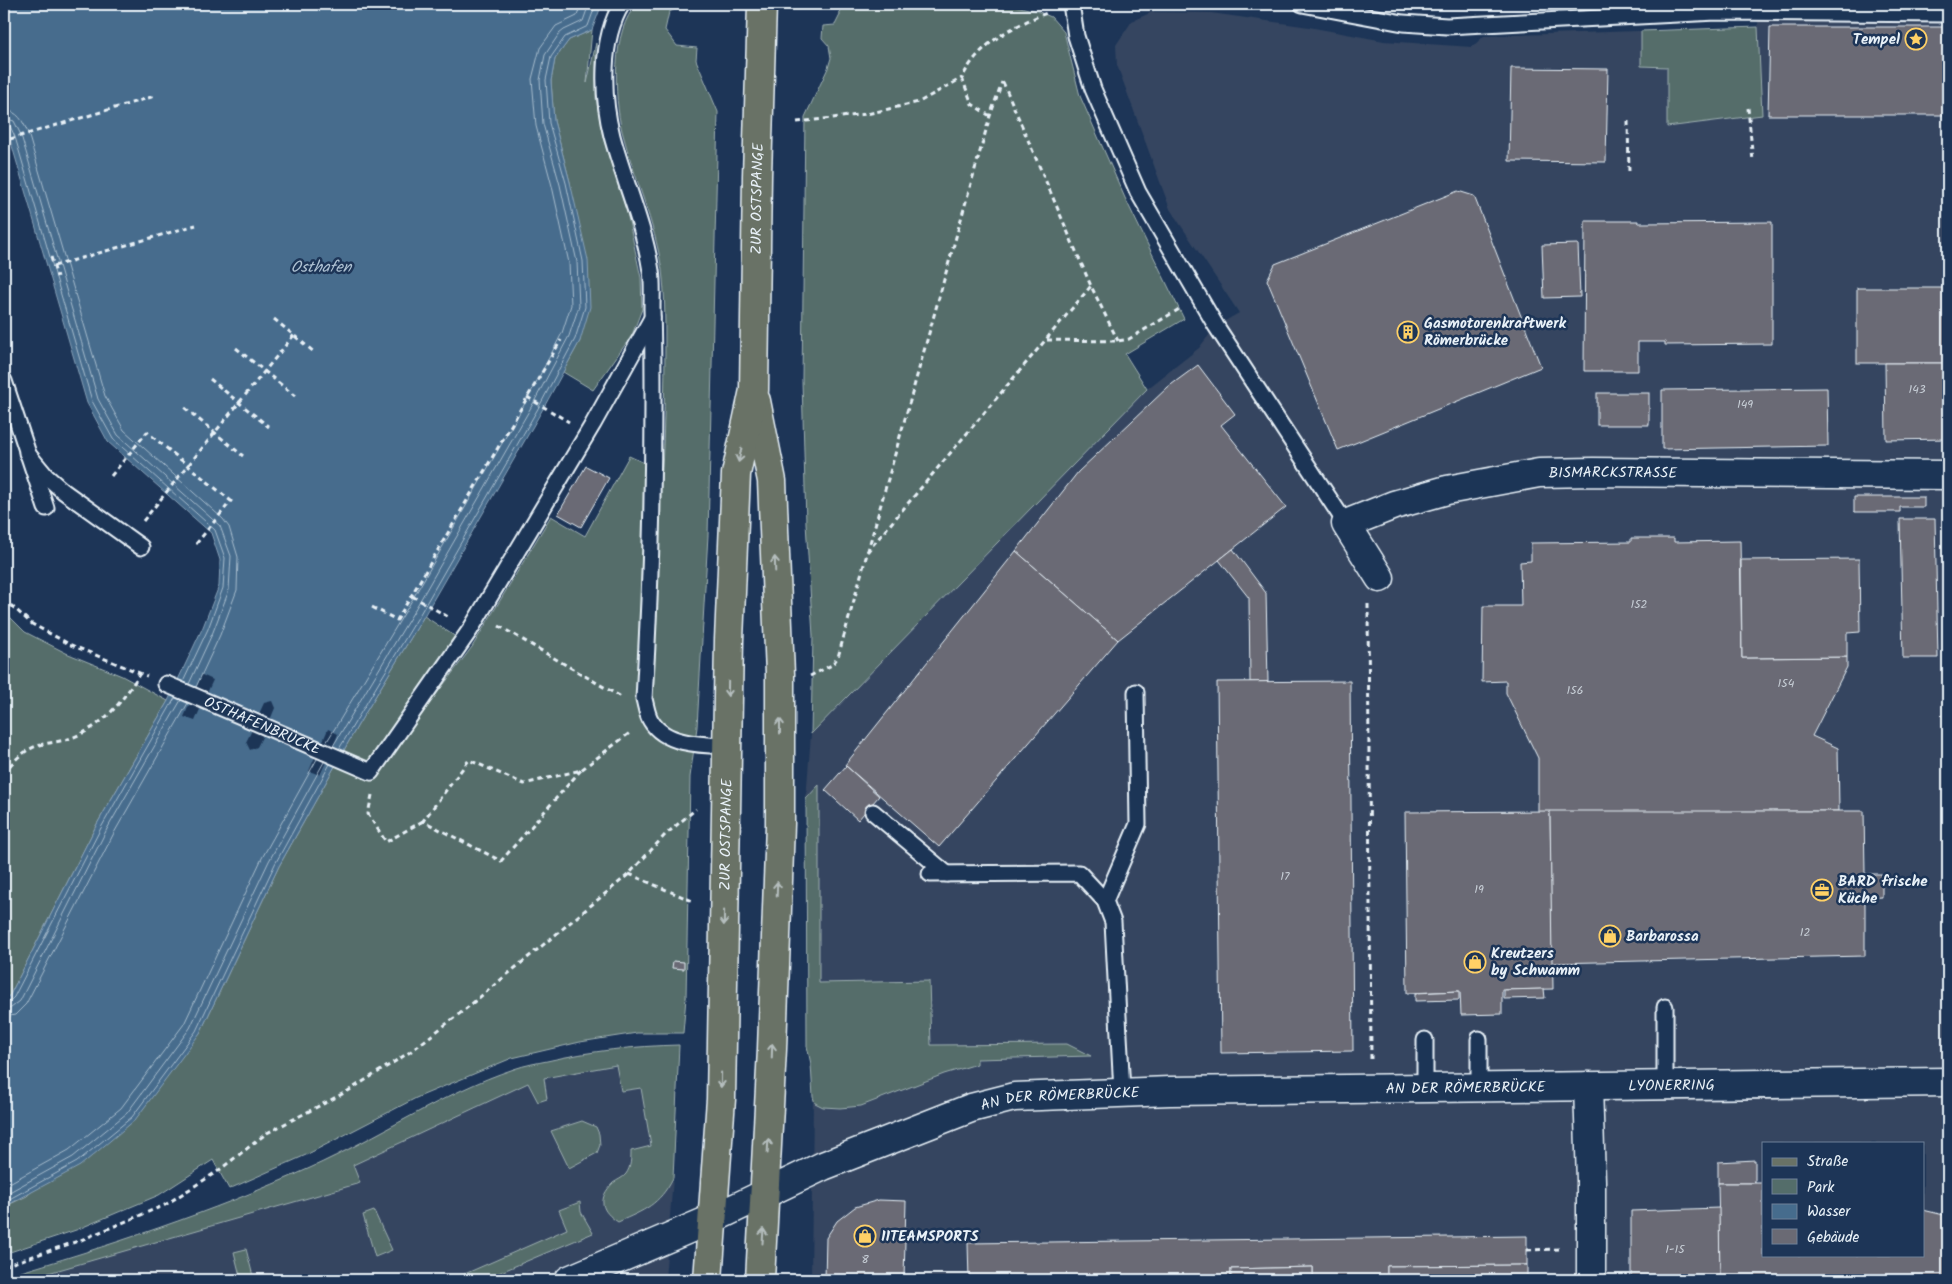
<svg xmlns="http://www.w3.org/2000/svg" width="1952" height="1284" font-family="Kalam,sans-serif">
<style>
.built{fill:#344560;fill-rule:evenodd}
.green{fill:#546d6a;stroke:#9eafb1}
.water{fill:#466c8d;stroke:#87a1b8}
.pier{fill:#1d3557}
.lines{fill:none;stroke-linecap:round;stroke-linejoin:round}
.shore{stroke:#a7bccd;stroke-width:1}
.building{fill:#6a6a74;stroke:#e8f1f8}
.lane-casing{stroke:#e8f1f8;stroke-width:19}
.street-casing{stroke:#e8f1f8;stroke-width:31}
.secondary-casing{stroke:#e8f1f8;stroke-width:31}
.primary-casing{stroke:#e8f1f8;stroke-width:31}
.path{stroke:#e8f1f8;stroke-width:3;stroke-dasharray:5 4;stroke-linecap:butt}
.lane{stroke:#1d3557;stroke-width:15}
.street{stroke:#1d3557;stroke-width:28}
.secondary{stroke:#1d3557;stroke-width:28}
.primary{stroke:#697266;stroke-width:28}
.oneway{stroke:#b5bebe}
.labels{text-anchor:middle;stroke-width:5;stroke-linejoin:round;paint-order:stroke}
.number-label{font-size:12px;fill:#c8cfd7}
.poi-label{font-size:15px;font-weight:bold;fill:#e8f1f8;stroke:#1d3557;text-anchor:start}
.street-label{font-size:15px;fill:#e8f1f8;stroke:#1d3557}
.water-label{font-size:16px;font-style:italic;fill:#afc2d3;stroke:#1d3557}
</style>
<rect width="100%" height="100%" fill="#1d3557"/>
<filter id="ink" filterUnits="userSpaceOnUse"><feTurbulence type="fractalNoise" baseFrequency=".02" numOctaves="2"/><feDisplacementMap in="SourceGraphic" scale="10" xChannelSelector="R" yChannelSelector="G"/><feConvolveMatrix kernelMatrix="1 2 1 2 8 2 1 2 1" color-interpolation-filters="sRGB"/></filter>
<g filter="url(#ink)">
<g class="built">
<path d="M1758 4H1948V1280H811L813 1097 806 799 811 734 1147 389 1199 348 1216 326 1239 313 1170 209 1117 65 1116 45 1132 21 1152 12 1211 13 1309 27 1384 41 1472 47 1484 36 1758 27ZM1763 1143H1923V1255H1763Z"/>
<path d="M679 1045 673 1178 665 1280H4V1277L87 1252 209 1211 312 1167 459 1091 515 1068 582 1053 639 1046Z"/>
</g>
<g class="green">
<path d="M637 4H698L684 5 669 12 665 30 677 46 697 48 696 60 718 112 708 535 697 727 690 777 686 998 683 1033H637L580 1042 512 1058 416 1098 306 1155 229 1189 213 1160 159 1195 76 1230 4 1254V1207L27 1196 200 1033 279 866 358 725 424 616 456 637 368 763 363 761 356 775 371 781 472 647 551 516 585 536 629 456 662 471C664 428 665 385 665 342 665 318 665 294 662 270 655 222 634 178 622 131 614 97 611 30 637 4Z"/>
<path d="M839 4H1007L1037 11 1051 17 1064 32 1080 96 1125 198 1184 319 1125 354 1147 389 811 734 813 636 806 523 802 381 805 117 828 68 831 58 829 46 822 38 823 26 835 25 840 15Z"/>
<path d="M1758 27 1762 115 1667 127V67L1641 66V31Z"/>
<path d="M592 30 587 83 596 43V98L603 138 627 212 641 278 642 309 632 335 593 390 563 372 580 341 570 182 554 121 551 81 555 59 569 40Z"/>
<path d="M4 611 25 632 66 653 122 676 168 701 97 824 10 995 4 1000Z"/>
<path d="M819 785V983L929 981 931 1045 1067 1044 1091 1056 977 1059V1064L944 1074 861 1106 840 1108 823 1107 815 1103 813 1097 811 1064 807 1046 806 799Z"/>
<path d="M679 1045 673 1178C659 1205 645 1210 618 1222 601 1211 597 1199 613 1183 617 1180 623 1178 626 1174 631 1167 631 1159 631 1151L651 1146 641 1088 621 1091 616 1065 544 1078 547 1099 538 1102 528 1083 353 1165 360 1183 24 1280H4V1277C109 1246 210 1213 310 1168 379 1137 442 1093 514 1069 525 1065 537 1063 547 1061 591 1051 634 1046 679 1045Z"/>
<path d="M582 1121 596 1127 599 1134 600 1145 597 1153 569 1168 551 1131Z"/>
<path d="M580 1202 581 1212 593 1233 482 1280H451L567 1229 559 1210Z"/>
<path d="M374 1211 392 1250 375 1257 363 1215Z"/>
<path d="M246 1249 254 1280H241L234 1252Z"/>
</g>
<path class="water" d="M4 4H602L592 30 569 40 555 59 551 81 554 121 570 182 588 260 590 307 580 341 544 407 424 616 358 725 279 866 200 1033 135 1120 80 1166 4 1207V1000L10 995 97 824 168 701 203 627 219 586 220 560 211 533 108 442 87 403 10 139 4 124Z"/>
<path class="pier" d="M202 675 213 680 207 693 258 716 264 703 272 701 275 708 270 720 322 743 328 729 338 734 333 747 345 753 337 767 326 762 320 775 309 771 315 757 263 735 257 747 250 750 246 742 252 730 201 707 195 721 184 717 190 703 169 694 176 679 196 688Z"/>
<g class="lines">
<g class="shore">
<path d="M4 110C18 111 23 121 28 133L105 396 124 430 223 519 229 527 238 557 237 590 220 635 196 687"/>
<path d="M4 118 14 121 21 135 98 399 118 435 220 526 231 556 229 590 213 632 189 684"/>
<path d="M4 124 10 126 15 137 92 401 113 439 215 530 225 558 223 588 208 629 183 682"/>
<path d="M326 743 408 607 528 398 562 333 571 305 569 263 552 186 536 126 532 79 540 48 556 26 577 16 581 4"/>
<path d="M333 746 414 611 534 402 569 336 579 306 577 262 560 185 543 124 540 80 545 55 559 34 564 30 583 21 589 4"/>
<path d="M339 749 420 614 540 405 575 339 585 307 583 261 566 183 549 123 546 80 551 57 565 37 588 26 596 4"/>
<path d="M4 1003H8L14 997 102 826 175 698"/>
<path d="M4 1010 11 1008 20 1001 107 829 181 700"/>
<path d="M4 1017 15 1015 26 1004 114 833 188 703"/>
<path d="M4 1186 69 1150 121 1108 184 1024 262 858 317 759"/>
<path d="M4 1195 73 1157 127 1113 190 1028 269 861 324 762"/>
<path d="M4 1202 77 1162 132 1117 196 1031 275 864 330 764"/>
</g>
</g>
<g class="building">
<path d="M1770 27H1948V115H1768Z"/>
<path d="M1511 68 1608 69 1606 162 1509 161Z"/>
<path d="M1458 191 1474 196 1541 367 1338 450 1267 280 1275 264Z"/>
<path d="M1585 221H1638V223L1772 222V344L1665 345V342H1638V371H1584Z"/>
<path d="M1578 244 1580 297 1544 298 1542 245Z"/>
<rect x="1857" y="288" width="91" height="75"/>
<path d="M1885 363H1948V439L1886 440Z"/>
<path d="M1198 365 1235 414 1221 425 1286 507 1118 640 1016 551 1078 472 1168 387Z"/>
<path d="M1827 388 1828 446 1662 449V390Z"/>
<rect x="1597" y="393" width="52" height="32"/>
<path d="M586 466 609 478 581 527 558 514Z"/>
<path d="M1854 497H1924V507H1900V512H1854Z"/>
<path d="M1900 519H1935L1938 658H1903Z"/>
<path d="M1631 538H1674V542L1740 541 1742 658 1847 657V667L1812 736 1838 748 1839 811 1538 812V758L1506 693V681L1482 682 1483 606H1521L1520 562 1531 561V543L1631 542Z"/>
<path d="M1233 549 1266 593 1268 682H1250L1249 598 1219 560Z"/>
<path d="M1016 551 1118 640 939 847 845 765Z"/>
<path d="M1859 559 1860 632 1847 633V657L1742 658 1741 560Z"/>
<path d="M1350 681 1353 1051 1221 1053 1217 682Z"/>
<path d="M846 766 879 796 858 820 825 790Z"/>
<path d="M1945 810H1948V1013H1947Z"/>
<path d="M1550 811 1553 989 1502 990V1014L1461 1015 1460 991 1407 993 1405 812Z"/>
<path d="M1550 811H1864L1865 874H1882V897L1865 898V956L1552 963Z"/>
<path d="M673 961 684 962V969L672 968Z"/>
<path d="M1542 989H1544L1545 998 1504 999V990Z"/>
<path d="M1459 991V1000L1415 1001V993Z"/>
<path d="M1755 1160V1183H1718V1162Z"/>
<path d="M1718 1183H1763V1255H1923V1210L1948 1216V1280H1720Z"/>
<path d="M879 1200 906 1201 904 1280H825L826 1238 837 1221 855 1207Z"/>
<path d="M1719 1208 1720 1280H1631V1211Z"/>
<path d="M1527 1236V1265L1387 1266V1280H1313V1267L1231 1269V1280H969L968 1243Z"/>
<path d="M1527 1265V1280H1387V1266Z"/>
<path d="M1313 1267V1280H1231V1269Z"/>
</g>
<g class="lines">
<g class="lane-casing">
<g id="lane">
<path d="M622 4C600 39 602 97 612 136 624 181 644 225 651 271 653 283 652 296 652 309 653 340 653 372 653 403 653 502 650 600 644 699 646 706 647 715 651 721 665 745 703 745 727 746"/>
<path d="M1071 4 1076 36 1093 89 1138 192 1216 326 1346 524"/>
<path d="M1302 4 1403 23 1447 26 1716 12 1948 14"/>
<path d="M4 381 46 508"/>
<path d="M27 453 46 476 63 491 141 547"/>
<path id="s1" d="M166 684 371 772 470 630 593 424 652 318"/>
<path d="M873 812 947 874"/>
<path d="M930 874 1079 873 1105 901 1113 922 1122 1092"/>
<path d="M1105 901 1138 824 1136 692"/>
<path d="M1479 1039V1088"/>
<path d="M1665 1085V1007"/>
<path d="M1425 1088V1040"/>
</g>
</g>
<g class="street-casing">
<g id="street">
<path id="s2" d="M1380 578 1346 524 1394 505 1447 490 1539 473 1593 472 1948 475"/>
<path d="M1588 1086 1591 1181V1280"/>
<path d="M569 1280 712 1219"/>
</g>
</g>
<g class="secondary-casing">
<g id="secondary">
<path id="s3" d="M712 1219 823 1166 971 1108 1014 1097 1170 1091 1948 1082"/>
</g>
</g>
<g class="primary-casing">
<g id="primary">
<path d="M756 401 772 481 780 674V824L772 1049 760 1280"/>
<path id="s4" d="M708 1280 721 1099 729 640 736 474 754 390 757 176 762 4"/>
</g>
</g>
<g class="path">
<path d="M1003 82 1091 286 1118 341"/>
<path d="M1748 108 1753 161"/>
<path d="M990 116 972 104 962 78C980 42 1013 26 1049 12"/>
<path d="M1628 121 1629 173"/>
<path d="M797 122 867 114 919 102 962 78"/>
<path d="M10 139 155 96"/>
<path d="M51 257 57 277"/>
<path d="M54 266 196 225"/>
<path d="M274 319 314 352"/>
<path d="M1047 340 1118 341 1129 339 1181 308"/>
<path d="M236 348 295 396"/>
<path d="M210 379 269 427"/>
<path d="M527 397 569 422"/>
<path d="M185 408 243 456"/>
<path d="M111 476 147 432 231 501 196 544"/>
<path d="M143 521 294 335"/>
<path d="M867 552 1091 286"/>
<path d="M412 596 450 618"/>
<path d="M4 599 32 624 71 645 147 676"/>
<path d="M1368 604 1371 1060"/>
<path d="M372 607 397 620 561 340"/>
<path d="M499 626 621 697"/>
<path d="M810 676 832 665 838 657 990 116 1002 82"/>
<path d="M581 770 501 861 423 821 469 760 524 784 581 770 631 732"/>
<path d="M4 773C13 761 25 749 40 745 50 742 61 742 71 738 103 727 123 701 140 673"/>
<path d="M372 795 368 814 386 842 423 821"/>
<path d="M629 874 695 902"/>
<path d="M1527 1250 1562 1249"/>
<path d="M4 1266 81 1240 165 1205 218 1171 267 1133 348 1091 410 1052 463 1011 629 874 665 835 696 809"/>
</g>
<use href="#lane" class="lane"/>
<use href="#street" class="street"/>
<use href="#secondary" class="secondary"/>
<use href="#primary" class="primary"/>
</g>
<defs><path id="oneway-shaft" d="M-6 0H5M1.5-3L5.5 0L1.5 3" fill="none" stroke-width="1.6" stroke-linecap="round" stroke-linejoin="round" transform="scale(1.25)"/></defs>
<g class="oneway">
<use href="#oneway-shaft" transform="translate(740 455) rotate(102)"/>
<use href="#oneway-shaft" transform="translate(775 564) rotate(-92)"/>
<use href="#oneway-shaft" transform="translate(728 689) rotate(91)"/>
<use href="#oneway-shaft" transform="translate(780 726) rotate(-90)"/>
<use href="#oneway-shaft" transform="translate(777 889) rotate(-88)"/>
<use href="#oneway-shaft" transform="translate(724 918) rotate(91)"/>
<use href="#oneway-shaft" transform="translate(772 1051) rotate(-88)"/>
<use href="#oneway-shaft" transform="translate(721 1080) rotate(91)"/>
<use href="#oneway-shaft" transform="translate(768 1146) rotate(-87)"/>
<use href="#oneway-shaft" transform="translate(763 1236) rotate(-86)"/>
</g>
</g>
<defs>
<g id="sight-ring" transform="scale(1.125)"><circle r="9.5" fill="#1d3557" stroke="#ffd166" stroke-width="1.5"/><path d="M0-6L1.8-2.2L6-1.7L2.9 1.2L3.7 5.4L0 3.3L-3.7 5.4L-2.9 1.2L-6-1.7L-1.8-2.2Z" fill="#ffd166"/></g>
<g id="building-ring" transform="scale(1.125)"><circle r="9.5" fill="#1d3557" stroke="#ffd166" stroke-width="1.5"/><path d="M-4-6H4V6H1V3H-1V6H-4ZM-2.5-4.3h1.7v1.8h-1.7ZM.8-4.3h1.7v1.8H.8ZM-2.5-1h1.7V.8h-1.7ZM.8-1h1.7V.8H.8Z" fill="#ffd166"/></g>
<g id="office-ring" transform="scale(1.125)"><circle r="9.5" fill="#1d3557" stroke="#ffd166" stroke-width="1.5"/><path d="M-6-3h4V-5.5h4V-3h4V5H-6ZM-1-4.5V-3h2v-1.5ZM-6 0V1H6V0Z" fill="#ffd166"/></g>
<g id="shop-ring" transform="scale(1.125)"><circle r="9.5" fill="#1d3557" stroke="#ffd166" stroke-width="1.5"/><path d="M-5-2.5h2.3a2.7 3.5 0 0 1 5.4 0H5L5.5 6h-11ZM-1.5-2.5h3a1.5 2.3 0 0 0-3 0Z" fill="#ffd166"/></g>
</defs>
<g fill-rule="evenodd">
<use href="#sight-ring" x="1916" y="39"/>
<use href="#building-ring" x="1408" y="332"/>
<use href="#office-ring" x="1822" y="890"/>
<use href="#shop-ring" x="1610" y="936"/>
<use href="#shop-ring" x="1475" y="962"/>
<use href="#shop-ring" x="865" y="1236"/>
</g>
<g class="labels">
<g class="number-label">
<text x="1917" y="393">143</text>
<text x="1745" y="408">149</text>
<text x="1639" y="608">152</text>
<text x="1786" y="687">154</text>
<text x="1575" y="694">156</text>
<text x="1285" y="880">17</text>
<text x="1479" y="893">19</text>
<text x="1805" y="936">12</text>
<text x="1675" y="1253">1-15</text>
<text x="865" y="1263">8</text>
</g>
<g class="poi-label">
<text x="1900" y="44" text-anchor="end">Tempel</text>
<text x="1424" y="328">Gasmotorenkraftwerk<tspan x="1424" dy="17">Römerbrücke</tspan></text>
<text x="1838" y="886">BARD frische<tspan x="1838" dy="17">Küche</tspan></text>
<text x="1626" y="941">Barbarossa</text>
<text x="1491" y="958">Kreutzers<tspan x="1491" dy="17">by Schwamm</tspan></text>
<text x="881" y="1241">11TEAMSPORTS</text>
</g>
<g class="street-label">
<text dy="5" stroke="none"><textPath href="#s4" startOffset="1084">ZUR OSTSPANGE</textPath></text>
<text dy="5" stroke="none"><textPath href="#s2" startOffset="338">BISMARCKSTRASSE</textPath></text>
<text dy="5" stroke="none"><textPath href="#s1" startOffset="105">OSTHAFENBRÜCKE</textPath></text>
<text dy="5" stroke="none"><textPath href="#s4" startOffset="446">ZUR OSTSPANGE</textPath></text>
<text dy="5" stroke="none"><textPath href="#s3" startOffset="984">LYONERRING</textPath></text>
<text dy="5" stroke="none"><textPath href="#s3" startOffset="778">AN DER RÖMERBRÜCKE</textPath></text>
<text dy="5" stroke="none"><textPath href="#s3" startOffset="372">AN DER RÖMERBRÜCKE</textPath></text>
</g>
<g class="water-label">
<text x="321" y="272">Osthafen</text>
</g>
</g>
<rect width="1952" height="1284" fill="none" stroke="#1d3557" stroke-width="20"/>
<rect x="10" y="10" width="1932" height="1264" fill="none" stroke="#e8f1f8" stroke-width="2" filter="url(#ink)"/>
<rect x="1762" y="1142" width="162" height="115" fill="#1d3557" stroke="#6e8097"/>
<rect x="1772" y="1158" width="25" height="8" fill="#697266" stroke="#6e8097"/>
<text x="1807" y="1166" font-size="15" fill="#e8f1f8">Straße</text>
<rect x="1772" y="1179" width="25" height="15" fill="#546d6a" stroke="#6e8097"/>
<text x="1807" y="1192" font-size="15" fill="#e8f1f8">Park</text>
<rect x="1772" y="1204" width="25" height="15" fill="#466c8d" stroke="#6e8097"/>
<text x="1807" y="1216" font-size="15" fill="#e8f1f8">Wasser</text>
<rect x="1772" y="1229" width="25" height="15" fill="#6a6a74" stroke="#6e8097"/>
<text x="1807" y="1242" font-size="15" fill="#e8f1f8">Gebäude</text>
</svg>
